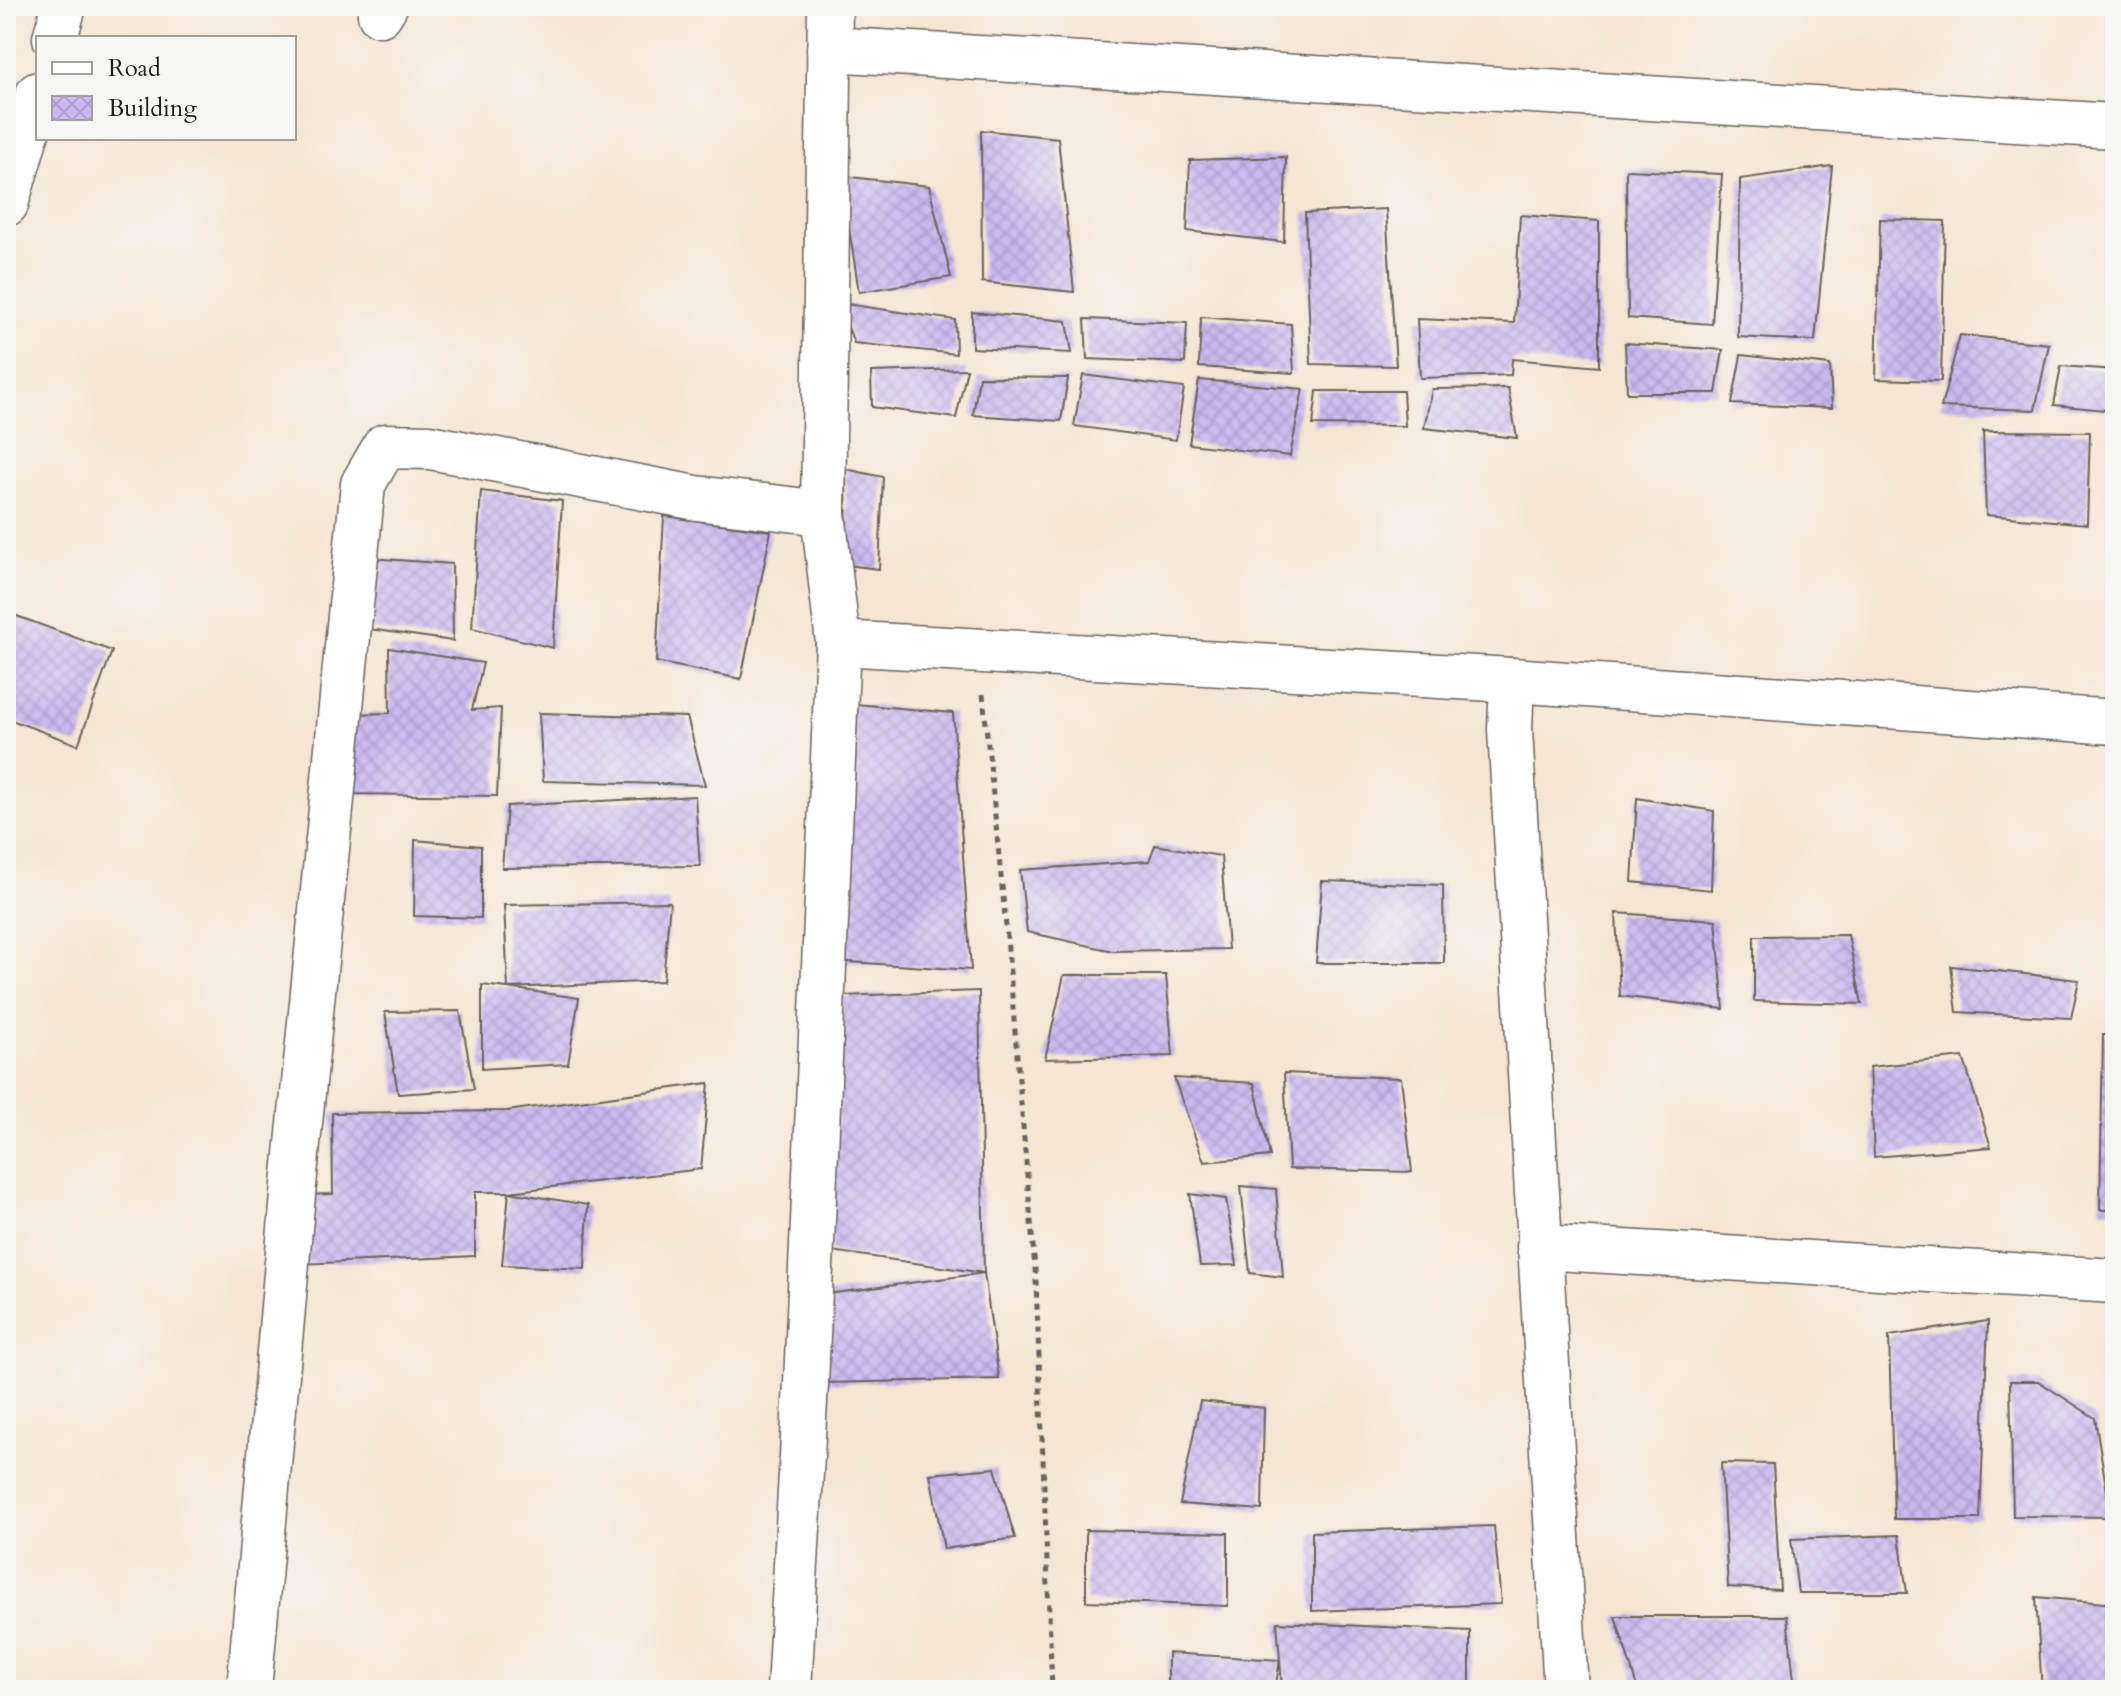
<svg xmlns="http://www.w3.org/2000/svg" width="2121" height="1696" font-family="Cardo,serif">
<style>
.building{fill:url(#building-cross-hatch)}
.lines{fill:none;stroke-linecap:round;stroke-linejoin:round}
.street-casing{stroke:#68625c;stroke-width:47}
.secondary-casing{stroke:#68625c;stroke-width:47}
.path{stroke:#68625c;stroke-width:5;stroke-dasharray:6 6;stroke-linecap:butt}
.street{stroke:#fff;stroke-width:44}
.secondary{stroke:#fff;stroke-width:44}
</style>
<defs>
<pattern id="building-cross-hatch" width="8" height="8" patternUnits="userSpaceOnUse" patternTransform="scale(2)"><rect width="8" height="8" fill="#cab9f0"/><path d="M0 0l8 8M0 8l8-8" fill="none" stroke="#ad9ecd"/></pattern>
</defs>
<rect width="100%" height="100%" fill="#f6f6f2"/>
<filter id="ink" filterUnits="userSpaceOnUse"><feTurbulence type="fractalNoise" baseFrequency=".0125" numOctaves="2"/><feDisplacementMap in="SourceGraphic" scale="16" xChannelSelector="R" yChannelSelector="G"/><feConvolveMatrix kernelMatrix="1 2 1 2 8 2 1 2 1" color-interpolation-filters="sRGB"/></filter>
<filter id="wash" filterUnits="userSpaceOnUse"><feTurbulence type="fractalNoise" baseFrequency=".006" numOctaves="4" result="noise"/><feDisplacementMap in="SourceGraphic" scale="32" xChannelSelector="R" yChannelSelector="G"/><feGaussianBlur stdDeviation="1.8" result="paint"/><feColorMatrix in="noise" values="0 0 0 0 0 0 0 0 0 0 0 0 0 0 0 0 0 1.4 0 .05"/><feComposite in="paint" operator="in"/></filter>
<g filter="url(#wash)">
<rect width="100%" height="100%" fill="#f5e5d2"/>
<g id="blocks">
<g class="building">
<path d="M981 130 1058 138 1074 292 982 282Z"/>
<path d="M1286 157 1284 242 1187 231 1190 160Z"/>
<path d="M1832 166 1815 341 1738 337 1740 179Z"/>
<path d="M1626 170 1722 174 1712 324 1628 318Z"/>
<path d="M841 176 929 186 951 277 859 292Z"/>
<path d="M1386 209 1396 366 1311 364 1305 213Z"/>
<path d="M1520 215 1599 221V367L1512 359 1511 375 1420 378 1417 319 1514 323Z"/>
<path d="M1880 219 1945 221 1941 381 1876 379Z"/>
<path d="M839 303 955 320 956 354 854 343Z"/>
<path d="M972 312 1067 321 1072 353 972 348Z"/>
<path d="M1201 317 1291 324 1294 373 1199 367Z"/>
<path d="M1085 319 1187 323 1185 363 1087 359Z"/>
<path d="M1960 335 2049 344 2035 410 1941 407Z"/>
<path d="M1625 343 1723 350 1716 393H1627Z"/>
<path d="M1741 355 1830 365 1832 408 1732 404Z"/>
<path d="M2061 366 2115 370V411L2054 405Z"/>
<path d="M967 369 956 418 872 407 871 372Z"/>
<path d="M1083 375 1184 388 1176 440 1074 426Z"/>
<path d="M979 377 1068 378 1061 421 973 415Z"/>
<path d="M1199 380 1303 389 1290 456 1189 444Z"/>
<path d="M1508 388 1517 438 1424 428 1432 389Z"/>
<path d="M1317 391H1403L1405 426 1313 425Z"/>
<path d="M1983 431 2090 432 2087 524 1986 515Z"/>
<path d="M846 469 883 477 879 569 847 565Z"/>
<path d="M481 491 562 501 553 648 472 628Z"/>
<path d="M664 516 771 531 741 679 656 662Z"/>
<path d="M369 558 452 564 453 641 362 628Z"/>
<path d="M6 612 112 651 78 745 6 718Z"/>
<path d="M389 648 483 663 472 710 501 708 497 796 345 794 353 714 390 713Z"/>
<path d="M845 703 953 713 971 970 834 961Z"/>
<path d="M539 713 687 717 705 785 543 781Z"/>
<path d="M695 796 700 866 502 868 507 806Z"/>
<path d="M1637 798 1714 811 1711 890 1632 882Z"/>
<path d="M415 840 481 846V918L414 916Z"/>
<path d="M1155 845 1221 856 1228 949 1113 951 1027 932 1020 870 1149 861Z"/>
<path d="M1322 881 1443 885 1444 963H1316Z"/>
<path d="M670 902 663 981 508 988 579 998 568 1064 482 1069V985L508 988 504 905Z"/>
<path d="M1616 913 1716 920 1724 1009 1620 996Z"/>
<path d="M1848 935 1862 1004 1754 1001V936Z"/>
<path d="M1951 966 2079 980 2071 1018 1957 1012Z"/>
<path d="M1064 975H1166L1173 1056 1045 1059Z"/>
<path d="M979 991 984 1273 999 1379 825 1383 828 1294 984 1273 831 1251 842 996Z"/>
<path d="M460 1011 474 1089 398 1094 385 1012Z"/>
<path d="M2103 1035H2115V1210H2100Z"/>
<path d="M1963 1057 1991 1147 1874 1157 1870 1067Z"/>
<path d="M1284 1073 1401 1078 1412 1172 1289 1169Z"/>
<path d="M1174 1078 1254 1083 1270 1156 1204 1162Z"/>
<path d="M709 1083 701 1169 509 1192H475V1256L300 1264 303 1195 333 1194 332 1113 507 1111Z"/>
<path d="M1241 1186 1276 1189 1283 1277 1250 1273Z"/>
<path d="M509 1192 588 1205 585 1269 502 1265Z"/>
<path d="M1190 1194 1226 1199 1237 1265 1200 1266Z"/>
<path d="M1988 1321 1980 1519H1894L1889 1336Z"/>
<path d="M2010 1381H2038L2095 1418 2111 1517 2013 1516Z"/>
<path d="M1200 1401 1264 1408 1262 1510 1180 1504Z"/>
<path d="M1721 1463 1773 1464 1780 1590 1728 1587Z"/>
<path d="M995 1468 1015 1538 944 1549 930 1474Z"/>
<path d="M1494 1526 1501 1604 1312 1611V1532Z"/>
<path d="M1086 1530 1228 1533V1606L1086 1601Z"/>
<path d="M1899 1535 1907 1593H1798L1791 1539Z"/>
<path d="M2036 1597 2115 1604V1690H2042Z"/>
<path d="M1615 1616H1787L1795 1690H1638Z"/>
<path d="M1277 1622 1470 1631V1690H1282L1280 1660 1275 1690H1168V1653L1280 1660Z"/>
</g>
</g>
</g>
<g filter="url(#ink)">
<use href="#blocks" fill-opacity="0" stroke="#68625c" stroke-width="2"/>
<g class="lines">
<g class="street-casing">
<g id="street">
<path d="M380 14 385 6"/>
<path d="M55 38 64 6"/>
<path d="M829 49 2115 126"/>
<path d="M6 204 38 94"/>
<path d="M1512 680 1510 730 1566 1690"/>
<path d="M1539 1247 2115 1281"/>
<path d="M249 1690 293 1195 363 484 385 446 430 447 696 498 823 513"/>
</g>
</g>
<g class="secondary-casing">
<g id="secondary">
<path d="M838 643 1512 680 2115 722"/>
<path d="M789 1690 806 1383 838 643 823 513 830 6"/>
</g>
</g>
<path class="path" d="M983 694 1007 937 1036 1281 1052 1690"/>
<use href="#street" class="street"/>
<use href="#secondary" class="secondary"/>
</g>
</g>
<rect width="2121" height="1696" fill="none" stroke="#f6f6f2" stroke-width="32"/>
<rect x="36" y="36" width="260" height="104" fill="#f6f6f2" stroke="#9f9f9c" stroke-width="2"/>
<rect x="52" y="62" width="40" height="12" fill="#ffffff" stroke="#9f9f9c" stroke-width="2"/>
<text x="108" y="76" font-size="24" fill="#1c1c1c">Road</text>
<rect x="52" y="96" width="40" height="24" fill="url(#building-cross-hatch)" stroke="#9f9f9c" stroke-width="2"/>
<text x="108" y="116" font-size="24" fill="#1c1c1c">Building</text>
</svg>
